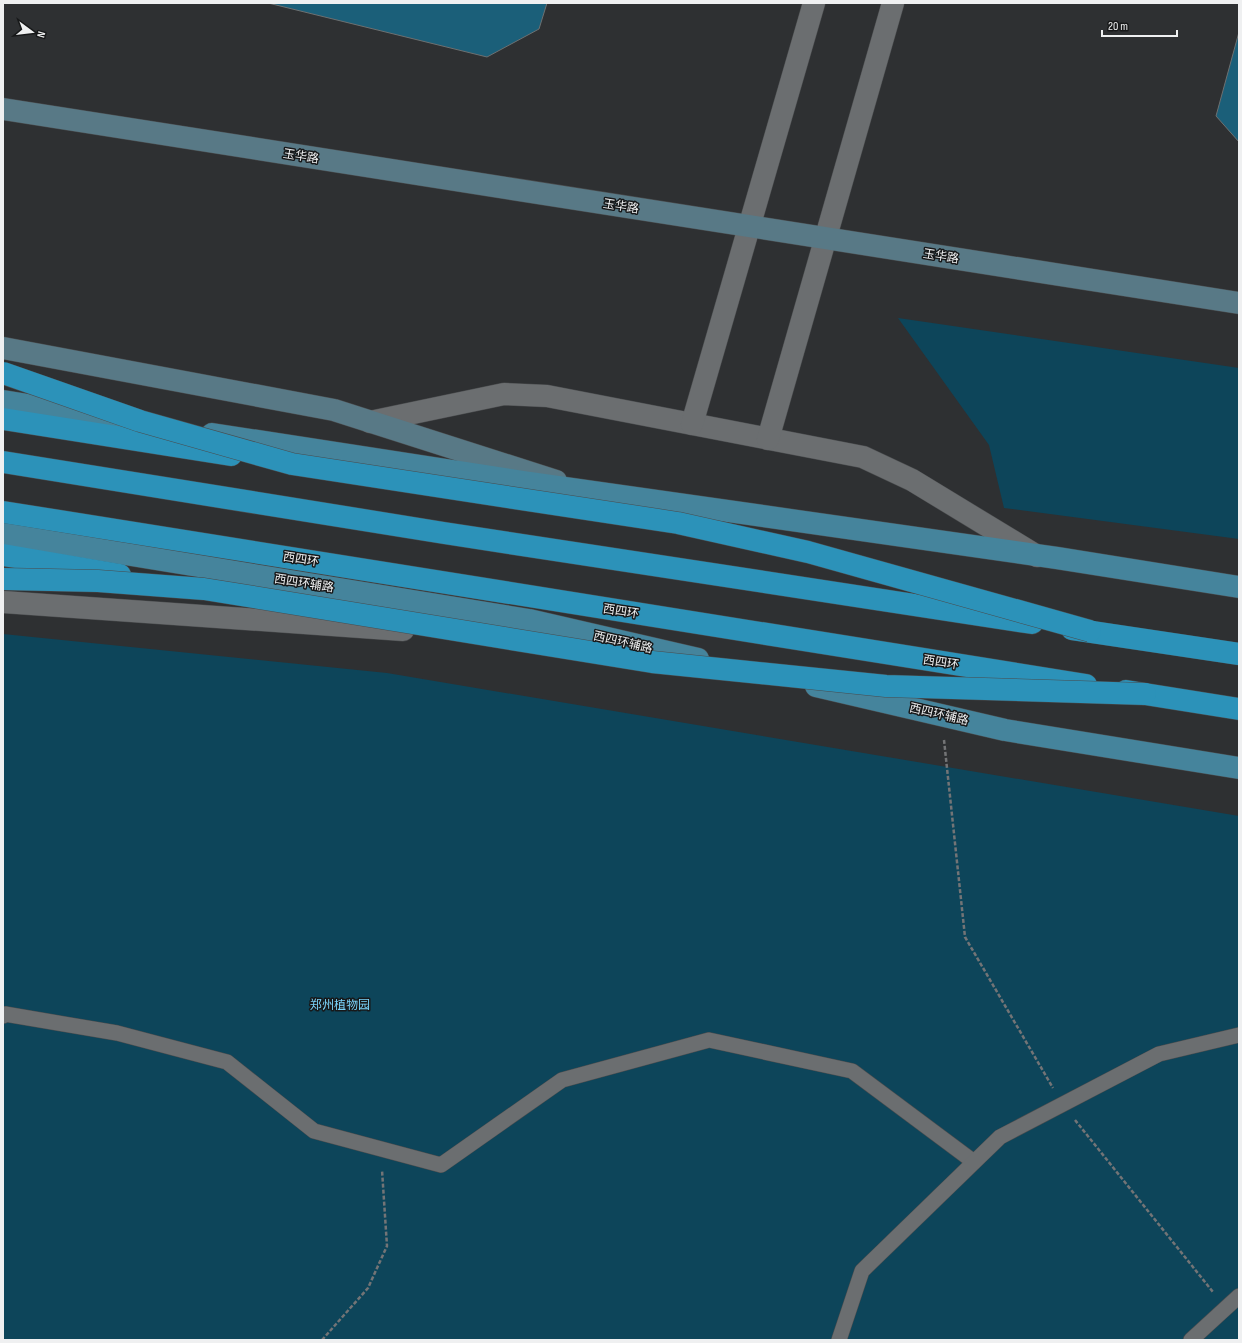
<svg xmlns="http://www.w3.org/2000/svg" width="1242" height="1343" font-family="'Sofia Sans Condensed','Noto Sans SC',sans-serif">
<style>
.green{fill:#0d455a}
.building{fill:#1b5f79;stroke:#6d7071}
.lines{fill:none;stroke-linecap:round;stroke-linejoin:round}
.lane-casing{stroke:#4a4c4e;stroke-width:16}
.street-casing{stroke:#4a4c4e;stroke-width:23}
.secondary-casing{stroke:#4a4c4e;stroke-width:23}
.primary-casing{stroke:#4a4c4e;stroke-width:23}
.highway-casing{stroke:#4a4c4e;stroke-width:23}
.path{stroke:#737476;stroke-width:2.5;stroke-dasharray:4 2;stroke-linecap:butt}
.lane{stroke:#6b6e70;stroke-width:15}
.street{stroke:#6b6e70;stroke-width:22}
.secondary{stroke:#587986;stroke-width:22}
.primary{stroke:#45849c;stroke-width:22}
.highway{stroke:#2c92b9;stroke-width:22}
.highway-bridge-casing{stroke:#4a4c4e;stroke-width:23;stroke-linecap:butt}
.highway-bridge{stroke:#2c92b9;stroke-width:22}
.labels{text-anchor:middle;stroke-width:3;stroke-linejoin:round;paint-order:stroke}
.street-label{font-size:12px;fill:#eff0f1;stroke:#171819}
.park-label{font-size:12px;fill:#7bd5fc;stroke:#171819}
</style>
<rect width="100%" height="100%" fill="#2e3032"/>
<g class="green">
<path d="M898 318 1239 368V539L1004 508 989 445Z"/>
<path d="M3 634 387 673 1239 816V1340H3Z"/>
</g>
<g class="building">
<path d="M268 3H547L539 29 487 57Z"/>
<path d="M1239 32V142L1216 116Z"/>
</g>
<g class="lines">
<g class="lane-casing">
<g id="lane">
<path d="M3 1016 5 1014 117 1033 227 1062 314 1131 441 1165 562 1080 709 1040 852 1071 974 1162"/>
<path d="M839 1340 862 1271 1000 1137 1159 1054 1239 1035"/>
<path d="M1191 1340 1239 1296"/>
</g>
</g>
<g class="street-casing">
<g id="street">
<path d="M370 422 504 394 547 396 863 457 912 480 1037 556"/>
<path d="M692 424 814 3"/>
<path d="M768 439 893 3"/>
<path d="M3 602 403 630"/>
</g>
</g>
<g class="secondary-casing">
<g id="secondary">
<path d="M3 109 1239 303"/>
<path d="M3 348 334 410 556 481"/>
</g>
</g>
<g class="primary-casing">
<g id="primary">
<path d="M3 401 116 419"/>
<path d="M212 434 524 482 1057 558 1239 587"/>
<path d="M3 534 529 620 698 659"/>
<path d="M816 686 1005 730 1239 768"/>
</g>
</g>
<g class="highway-casing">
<g id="highway">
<path d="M3 419 231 455"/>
<path d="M3 462 444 533 1032 623"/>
<path d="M3 512 1086 685"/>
<path d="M3 555 120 575"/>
<path d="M1072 629 1239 654"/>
<path d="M1126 691 1239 709"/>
</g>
</g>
<g class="path">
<path d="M944 740 965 937 1053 1088"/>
<path d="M1075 1120 1213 1292"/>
<path d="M322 1340 368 1288 387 1246 382 1170"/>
</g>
<use href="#lane" class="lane"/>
<use href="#street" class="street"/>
<use href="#secondary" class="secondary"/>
<use href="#primary" class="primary"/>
<use href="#highway" class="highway"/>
<g class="highway-bridge-casing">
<g id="highway-bridge">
<path d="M3 373 140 421 292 464 678 523 808 552 1090 631"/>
<path d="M3 579 98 581 204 589 652 662 886 686 1145 694"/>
</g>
</g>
<use href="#highway-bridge" class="highway-bridge"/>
</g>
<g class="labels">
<g class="street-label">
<text transform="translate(301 156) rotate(9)" y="4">玉华路</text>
<text transform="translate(621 206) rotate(9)" y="4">玉华路</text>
<text transform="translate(941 256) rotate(9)" y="4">玉华路</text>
<text transform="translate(301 559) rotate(9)" y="4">西四环</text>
<text transform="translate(304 583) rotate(9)" y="4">西四环辅路</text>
<text transform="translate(621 611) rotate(9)" y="4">西四环</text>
<text transform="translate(623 642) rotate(13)" y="4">西四环辅路</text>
<text transform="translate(941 662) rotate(9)" y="4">西四环</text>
<text transform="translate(939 714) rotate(13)" y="4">西四环辅路</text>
</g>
<g class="park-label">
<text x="340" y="1009">郑州植物园</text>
</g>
</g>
<rect width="1242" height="1343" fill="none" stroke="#eff0f1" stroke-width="8"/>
<g transform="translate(32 32) rotate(105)" stroke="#171819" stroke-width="3" paint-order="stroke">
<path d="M0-3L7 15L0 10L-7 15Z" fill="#eff0f1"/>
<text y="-6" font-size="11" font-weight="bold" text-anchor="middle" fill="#eff0f1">N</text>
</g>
<path d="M1102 30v6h75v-6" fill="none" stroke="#eff0f1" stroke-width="2"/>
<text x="1108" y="30" font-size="12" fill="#eff0f1" stroke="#171819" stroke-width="3" paint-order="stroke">20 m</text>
</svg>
